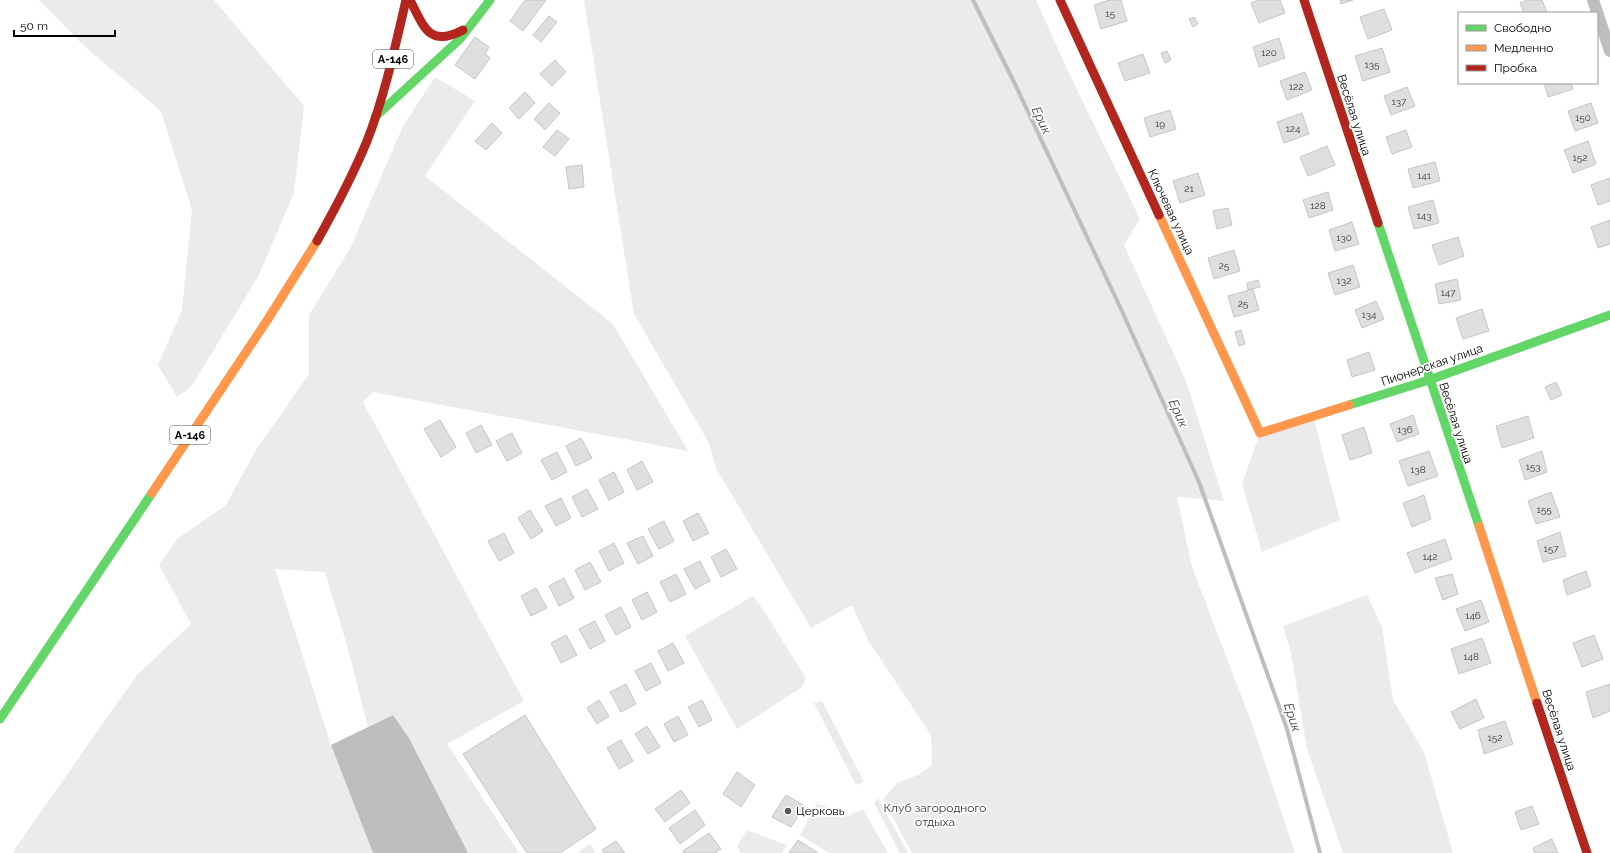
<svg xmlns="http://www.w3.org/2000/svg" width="1610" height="853" font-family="Raleway,sans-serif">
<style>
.green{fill:#ebebeb}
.water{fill:#bebebe}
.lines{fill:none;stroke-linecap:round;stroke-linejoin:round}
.stream{stroke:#bebebe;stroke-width:4}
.building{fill:#dfdfdf;stroke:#c6c6c6}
.street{stroke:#bebebe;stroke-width:12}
.fast{stroke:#63d668;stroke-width:9}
.slow{stroke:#ff974d;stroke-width:9}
.jam{stroke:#b3261e;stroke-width:9}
.poi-dot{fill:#595959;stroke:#fff;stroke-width:1.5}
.labels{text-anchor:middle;stroke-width:3.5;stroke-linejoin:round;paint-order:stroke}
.number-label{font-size:10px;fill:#383838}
.shield{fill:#fff;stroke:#4c4c4c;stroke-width:1}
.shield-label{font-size:11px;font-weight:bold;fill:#000}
.street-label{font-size:12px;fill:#000;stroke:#fff}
.park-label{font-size:12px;fill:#323232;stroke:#fff}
.poi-label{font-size:12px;fill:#000;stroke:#fff;text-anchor:start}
.water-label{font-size:13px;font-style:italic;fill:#434343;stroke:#fff}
</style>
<rect width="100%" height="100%" fill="#fff"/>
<g class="green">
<path d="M39 0H214L304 106 294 193 259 275 192 386 177 397 158 365 182 310 192 210 161 111 84 46Z"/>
<path d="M584 0H1036L1066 67 1140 219 1124 245 1186 381 1224 501 1177 497 1192 567 1252 724 1295 853H912L883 799 897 783 918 775 932 765 931 735 868 640 852 605 811 628 716 468 709 443 634 314Z"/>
<path d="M435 77 475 101 425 176 613 324 688 451 373 392 363 402 524 701 447 744 519 853H468L409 738 393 715 368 727 348 649 325 572 275 569 331 745 373 853H12L136 676 191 624 159 565 177 539 226 505 256 450 309 374V315L350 249 403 126Z"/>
<path d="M1313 415 1340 520 1262 552 1242 484 1260 433Z"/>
<path d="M1367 595 1382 627 1393 700 1424 752 1453 853H1343L1307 749 1291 653 1283 626Z"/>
<path d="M753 596 764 611 806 678 801 688 737 729 685 636Z"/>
<path d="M822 701 864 782 856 785 814 703Z"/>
<path d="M878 798 908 853H900L874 803Z"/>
<path d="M817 803 848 816 863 809 888 853H829L800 835Z"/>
<path d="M747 830 787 845 782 853H741L737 846Z"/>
<path d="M590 844 596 853H577Z"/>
</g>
<path class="water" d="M393 715 409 738 468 853H373L331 745Z"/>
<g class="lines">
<path class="stream" d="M973 0 1014 82 1121 309 1199 482 1287 729 1320 853"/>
</g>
<g class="building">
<path d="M525 0H546L523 31 510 21Z"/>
<path d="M1109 0H1121L1127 21 1101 29 1094 5Z"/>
<path d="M1258 0H1280L1285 13 1259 23 1251 3Z"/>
<path d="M1340 0H1353L1341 4Z"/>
<path d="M1527 0H1542L1547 12 1524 13 1520 3Z"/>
<path d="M1384 9 1392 30 1368 39 1360 17Z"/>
<path d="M549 16 557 22 541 42 533 35Z"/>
<path d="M1194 17 1198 24 1193 27 1189 19Z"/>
<path d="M475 37 489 47 485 54 490 58 475 79 455 65Z"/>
<path d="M1279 38 1285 58 1259 67 1253 47Z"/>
<path d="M1382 48 1390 72 1363 81 1355 56Z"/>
<path d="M1167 51 1171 60 1165 63 1161 53Z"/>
<path d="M1143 54 1150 73 1125 81 1118 63Z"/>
<path d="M555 60 566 72 552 86 540 74Z"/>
<path d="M1305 72 1312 90 1287 100 1280 81Z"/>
<path d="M1544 83H1571L1573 89 1548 97Z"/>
<path d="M1407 87 1415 106 1391 115 1384 96Z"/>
<path d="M525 92 535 103 519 119 509 108Z"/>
<path d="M549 103 560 113 545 130 534 119Z"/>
<path d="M1591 103 1598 123 1575 131 1568 111Z"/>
<path d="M1170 110 1176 129 1150 137 1144 118Z"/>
<path d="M1302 113 1309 134 1284 143 1277 122Z"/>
<path d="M492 123 502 133 486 150 475 141Z"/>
<path d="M557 130 569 139 555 156 543 147Z"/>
<path d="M1406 130 1412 147 1392 154 1386 137Z"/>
<path d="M1588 141 1596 164 1573 173 1564 150Z"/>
<path d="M1327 146 1335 165 1308 176 1300 157Z"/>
<path d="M1435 162 1440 181 1413 188 1408 169Z"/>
<path d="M582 165 584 187 569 189 566 167Z"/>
<path d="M1198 173 1205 195 1180 203 1173 181Z"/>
<path d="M1610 178V201L1598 205 1591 185Z"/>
<path d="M1328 192 1333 210 1309 218 1303 200Z"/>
<path d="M1433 200 1439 223 1414 229 1408 207Z"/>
<path d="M1228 208 1232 225 1217 229 1213 211Z"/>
<path d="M1610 220V244L1598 248 1591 227Z"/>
<path d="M1352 222 1359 244 1335 251 1329 230Z"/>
<path d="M1458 237 1464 256 1439 265 1432 245Z"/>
<path d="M1234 250 1240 271 1214 279 1208 258Z"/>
<path d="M1353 265 1360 287 1335 295 1328 273Z"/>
<path d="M1457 279 1461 300 1439 304 1435 284Z"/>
<path d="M1258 280 1260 287 1248 290 1247 283Z"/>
<path d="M1253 289 1259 310 1234 317 1228 296Z"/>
<path d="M1376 301 1384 319 1362 328 1355 310Z"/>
<path d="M1482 309 1489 331 1463 339 1456 318Z"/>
<path d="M1241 330 1245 344 1239 346 1235 332Z"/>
<path d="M1369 352 1375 370 1352 377 1347 360Z"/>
<path d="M1556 382 1562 395 1551 400 1545 387Z"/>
<path d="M1413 415 1419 434 1397 442 1390 424Z"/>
<path d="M1528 416 1534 438 1502 448 1496 426Z"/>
<path d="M440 420 456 447 441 457 424 429Z"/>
<path d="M481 425 492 445 476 453 466 433Z"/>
<path d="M1364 427 1372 453 1350 460 1342 435Z"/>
<path d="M512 433 522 453 507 461 496 441Z"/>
<path d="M581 438 592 458 576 466 566 446Z"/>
<path d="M1429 451 1438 476 1408 486 1399 461Z"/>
<path d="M1542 451 1547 472 1525 480 1519 460Z"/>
<path d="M557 452 567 472 552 480 541 460Z"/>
<path d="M642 461 653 482 637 490 627 470Z"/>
<path d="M614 472 624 492 609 500 599 480Z"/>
<path d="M587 489 598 509 582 517 572 497Z"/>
<path d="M1551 492 1560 517 1536 524 1528 501Z"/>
<path d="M1424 495 1431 519 1412 527 1403 503Z"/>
<path d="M561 498 571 518 556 526 545 506Z"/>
<path d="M530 510 543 531 531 539 518 518Z"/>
<path d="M698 513 709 533 693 541 683 521Z"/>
<path d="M664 521 674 541 659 549 648 529Z"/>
<path d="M1560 532 1566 556 1543 562 1537 541Z"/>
<path d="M504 533 514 553 499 561 488 541Z"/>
<path d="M643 536 653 556 638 564 627 543Z"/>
<path d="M1445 539 1452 559 1415 573 1407 553Z"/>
<path d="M614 543 624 563 609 571 599 551Z"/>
<path d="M726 549 737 569 721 577 711 557Z"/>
<path d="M700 561 710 581 695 589 684 569Z"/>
<path d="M590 562 601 582 585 590 575 570Z"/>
<path d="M1586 571 1591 586 1567 595 1563 580Z"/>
<path d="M676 574 686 594 670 602 660 582Z"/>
<path d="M1452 574 1458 594 1443 600 1435 578Z"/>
<path d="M564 578 574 598 559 606 549 586Z"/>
<path d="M536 588 547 608 531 616 521 596Z"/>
<path d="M647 592 657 612 642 620 632 600Z"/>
<path d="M1481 600 1489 622 1465 631 1456 609Z"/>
<path d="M621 607 631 627 616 635 605 615Z"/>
<path d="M595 621 605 641 590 649 579 629Z"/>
<path d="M566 635 577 655 561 663 551 643Z"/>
<path d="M1594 635 1603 659 1582 667 1573 643Z"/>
<path d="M1482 638 1491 663 1459 674 1451 649Z"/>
<path d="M673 643 684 663 668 671 658 651Z"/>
<path d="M651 663 661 683 646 691 635 671Z"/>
<path d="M626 684 636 704 621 712 610 692Z"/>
<path d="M1610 684V711L1593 718 1586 692Z"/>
<path d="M1476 699 1484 718 1460 729 1451 712Z"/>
<path d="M599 700 609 716 597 724 587 708Z"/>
<path d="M702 700 712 720 699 727 688 707Z"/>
<path d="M525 715 596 829 560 853H527L463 754Z"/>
<path d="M678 716 688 735 674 742 664 724Z"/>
<path d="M1505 721 1513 744 1484 754 1478 730Z"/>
<path d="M647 726 660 747 648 754 635 734Z"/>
<path d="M621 740 633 761 619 769 607 748Z"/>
<path d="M737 772 755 785 741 807 723 794Z"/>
<path d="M681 790 690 803 665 822 655 809Z"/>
<path d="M786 795 805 806 791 827 772 817Z"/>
<path d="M1532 806 1539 824 1521 830 1515 812Z"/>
<path d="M695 810 705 825 680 844 669 828Z"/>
<path d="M709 833 721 849 715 853H684L683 851Z"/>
<path d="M1552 839 1558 853H1535L1533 848Z"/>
<path d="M798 840 818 853H789Z"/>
<path d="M616 841 625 853H604L602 850Z"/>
</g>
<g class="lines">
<path class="street" d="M1593 0 1610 51"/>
<g class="fast">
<path d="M375 117 460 39 490 0"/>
<path d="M1378 223 1479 526"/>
<path d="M1349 405 1429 380 1610 315"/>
<path d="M0 719 152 493"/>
</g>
<g class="slow">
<path d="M1159 215 1260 433 1349 405"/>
<path d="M152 493 268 319 317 241"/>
<path d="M1479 526 1537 703"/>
</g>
<g class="jam">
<path d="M410 0C424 27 429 48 463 30"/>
<path d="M1060 0 1159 215"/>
<path d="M1304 0 1378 223"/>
<path d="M317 241C335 209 353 175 367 141 385 95 395 47 406 0"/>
<path d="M1537 703 1587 853"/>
</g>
</g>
<circle class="poi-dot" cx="788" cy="811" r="4"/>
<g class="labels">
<g class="number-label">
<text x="1110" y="17">15</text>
<text x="1269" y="56">120</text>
<text x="1372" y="68">135</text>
<text x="1296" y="90">122</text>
<text x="1399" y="105">137</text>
<text x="1583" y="121">150</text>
<text x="1160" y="127">19</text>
<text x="1293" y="132">124</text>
<text x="1580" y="161">152</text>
<text x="1424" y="179">141</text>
<text x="1189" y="192">21</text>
<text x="1318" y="209">128</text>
<text x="1424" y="219">143</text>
<text x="1344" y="241">130</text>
<text x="1224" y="269">25</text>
<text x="1344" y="284">132</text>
<text x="1448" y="296">147</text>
<text x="1243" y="307">25</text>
<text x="1369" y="318">134</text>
<text x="1405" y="433">136</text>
<text x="1533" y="470">153</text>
<text x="1418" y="473">138</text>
<text x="1544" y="513">155</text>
<text x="1551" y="552">157</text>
<text x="1430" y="560">142</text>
<text x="1473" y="619">146</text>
<text x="1471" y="660">148</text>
<text x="1495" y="741">152</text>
</g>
<g class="shield">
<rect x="373" y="50" width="40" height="18" rx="3"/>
<rect x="170" y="426" width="40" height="18" rx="3"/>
</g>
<g class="shield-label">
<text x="393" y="63">А-146</text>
<text x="190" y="439">А-146</text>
</g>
<g class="street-label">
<text transform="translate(1354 115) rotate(72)" y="4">Весёлая улица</text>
<text transform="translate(1171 212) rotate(65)" y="4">Ключевая улица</text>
<text transform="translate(1432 365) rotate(-19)" y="4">Пионерская улица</text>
<text transform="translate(1456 423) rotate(72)" y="4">Весёлая улица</text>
<text transform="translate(1559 730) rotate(72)" y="4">Весёлая улица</text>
</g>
<g class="park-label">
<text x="935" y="812">Клуб загородного<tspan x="935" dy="14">отдыха</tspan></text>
</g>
<g class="poi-label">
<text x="796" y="815">Церковь</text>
</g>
<g class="water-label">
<text transform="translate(1042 120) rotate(64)" y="5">Ерик</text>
<text transform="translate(1179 413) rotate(66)" y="5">Ерик</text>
<text transform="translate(1293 717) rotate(72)" y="5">Ерик</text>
</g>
</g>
<rect x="1458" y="12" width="140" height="72" fill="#ffffff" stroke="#999999"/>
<rect x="1466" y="25" width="20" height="6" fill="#63d668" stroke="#999999"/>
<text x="1494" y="32" font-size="12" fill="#000000">Свободно</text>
<rect x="1466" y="45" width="20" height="6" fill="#ff974d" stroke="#999999"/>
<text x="1494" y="52" font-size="12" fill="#000000">Медленно</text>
<rect x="1466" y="65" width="20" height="6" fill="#b3261e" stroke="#999999"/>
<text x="1494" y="72" font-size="12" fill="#000000">Пробка</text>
<path d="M14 30v6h101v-6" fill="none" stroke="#000000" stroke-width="2"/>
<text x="20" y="30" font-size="12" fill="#000000" stroke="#ffffff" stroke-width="3" paint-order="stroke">50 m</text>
</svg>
